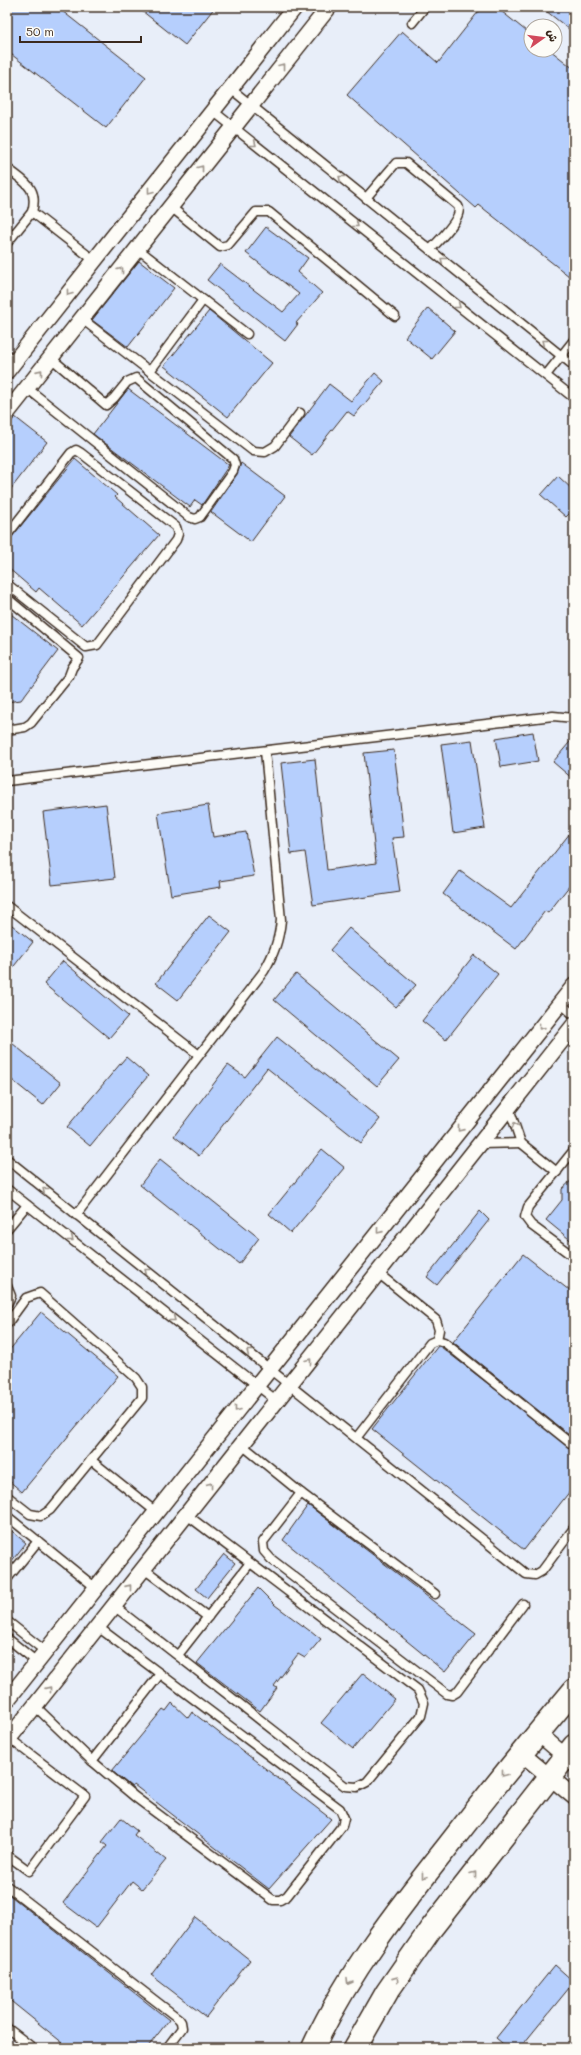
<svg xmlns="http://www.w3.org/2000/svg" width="581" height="2055" font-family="Mali,'Playpen Sans Arabic',sans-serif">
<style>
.building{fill:#b6cffd;stroke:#3b2a1e}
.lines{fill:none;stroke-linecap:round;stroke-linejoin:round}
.lane-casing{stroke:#3b2a1e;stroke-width:11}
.street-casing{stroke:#3b2a1e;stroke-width:18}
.secondary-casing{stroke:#3b2a1e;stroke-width:25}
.lane{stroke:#fdfcf7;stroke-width:8}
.street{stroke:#fdfcf7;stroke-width:15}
.secondary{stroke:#fdfcf7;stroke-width:22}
.oneway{stroke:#9c938a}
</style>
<rect width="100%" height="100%" fill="#e8eef9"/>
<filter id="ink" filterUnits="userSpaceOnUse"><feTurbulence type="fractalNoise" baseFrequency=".025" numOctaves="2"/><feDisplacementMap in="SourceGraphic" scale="8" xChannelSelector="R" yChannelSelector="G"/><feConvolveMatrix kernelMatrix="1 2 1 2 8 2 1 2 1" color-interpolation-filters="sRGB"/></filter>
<g filter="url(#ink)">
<g class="building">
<path d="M7 7H57L146 77 106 128 7 51Z"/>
<path d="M137 7H215L185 45Z"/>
<path d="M482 7H496L531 35V50H550L574 69V280L479 205 476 208 347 95 402 31 438 63Z"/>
<path d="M541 7H574V33Z"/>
<path d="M266 227 308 258 298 272 322 293 296 323 298 324 285 341 207 280 220 264 283 312 299 294 246 253Z"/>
<path d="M139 261 174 288 128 347 92 320Z"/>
<path d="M428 308 455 331 432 359 405 337Z"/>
<path d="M209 311 272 363 228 417 164 366Z"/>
<path d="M375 373 384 381 354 416 347 411 312 455 289 437 329 384 351 401Z"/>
<path d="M128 389 229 465 202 505 195 500 190 507 93 434Z"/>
<path d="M15 417 47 442 7 494V427Z"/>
<path d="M75 459 117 495 115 497 159 535 82 625 39 588 36 592 7 567V540L11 538Z"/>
<path d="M241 463 285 496 251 542 211 512 237 474Z"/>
<path d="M558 476 574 491V509L566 517 541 495Z"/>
<path d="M7 611 58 651 21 700 7 702Z"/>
<path d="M533 732 538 761 501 767 496 738Z"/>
<path d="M574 737V780L553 762Z"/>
<path d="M472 740 485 828 453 833 441 744Z"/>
<path d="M394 750 404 837 392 838 400 892 313 905 305 852 291 854 281 763 315 759 327 870 376 863 364 753Z"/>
<path d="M106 804 115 878 52 885 43 812Z"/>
<path d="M208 805 213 837 246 832 254 876 220 881 221 887 171 895 158 813Z"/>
<path d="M574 828V880L548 913 545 911 516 949 443 894 460 871 511 908Z"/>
<path d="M209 915 231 932 178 1000 156 983Z"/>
<path d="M7 921 33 942 7 975Z"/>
<path d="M349 928 416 985 396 1007 330 950Z"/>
<path d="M474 955 498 974 446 1040 422 1021Z"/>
<path d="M63 961 128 1016 109 1038 44 984Z"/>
<path d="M296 974 399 1060 377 1086 274 1000Z"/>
<path d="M277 1037 380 1119 361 1143 267 1068 199 1156 174 1136 228 1065 245 1077Z"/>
<path d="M7 1039 61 1083 43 1105 7 1076Z"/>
<path d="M126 1057 148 1076 90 1146 67 1127Z"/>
<path d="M322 1149 345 1168 291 1233 269 1214Z"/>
<path d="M160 1159 259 1238 239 1264 140 1185Z"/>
<path d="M574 1178V1243L546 1220 562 1200V1189Z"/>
<path d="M480 1211 489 1220 437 1285 427 1277Z"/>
<path d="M523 1254 574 1294V1439L453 1342Z"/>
<path d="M41 1312 118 1376 22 1492 7 1479V1353Z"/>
<path d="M438 1346 441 1347 574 1451V1486L524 1550 372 1429Z"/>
<path d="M308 1505 476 1634 445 1672 283 1540Z"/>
<path d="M7 1527 26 1543 7 1567Z"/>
<path d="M224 1554 235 1563 207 1598 196 1589Z"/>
<path d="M258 1588 275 1605 310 1631V1630L321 1639 305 1658 298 1654 274 1686 277 1688 260 1711 197 1663Z"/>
<path d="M363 1673 395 1699 353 1749 321 1723Z"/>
<path d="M172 1703 188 1718 192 1712 331 1819 269 1889 134 1785 133 1788 112 1771 163 1709 166 1711Z"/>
<path d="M121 1818 137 1831 134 1835 166 1860 142 1889 132 1881 96 1928 63 1903 107 1846 102 1842Z"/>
<path d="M7 1893 169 2020 147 2048H69L7 1998Z"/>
<path d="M195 1917 250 1960 206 2017 151 1975Z"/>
<path d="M555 1965 574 1982 520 2048H508L496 2038Z"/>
</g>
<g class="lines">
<g class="lane-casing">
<g id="lane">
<path d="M412 23 425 7"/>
<path d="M231 89 574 366"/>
<path d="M213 111 574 398"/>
<path d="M7 168C24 182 39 187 32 212L95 261"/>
<path d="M366 198 396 163H406L458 206C464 217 438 241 430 250"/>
<path d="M171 207 220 247 228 245 256 212H269L395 316"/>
<path d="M7 243 32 212"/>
<path d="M138 249 247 334"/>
<path d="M82 319 253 451 265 452 275 446 300 413"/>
<path d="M150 371 203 300"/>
<path d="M546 375 574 340"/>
<path d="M27 388 189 517 195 519 200 517 233 471 235 465 233 459 136 378 127 382 114 398 106 405 51 358"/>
<path d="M7 535 71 453 76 450 81 453 176 527 178 534 176 540 97 645 86 647 7 584"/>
<path d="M7 598 79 658 72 668 69 676 31 723 25 727 7 730"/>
<path d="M7 781 553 716 574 718"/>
<path d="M7 906 199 1055"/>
<path d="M560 1003 574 1015"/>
<path d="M509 1108 521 1143 557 1172"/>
<path d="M480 1144 521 1143"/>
<path d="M574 1150 528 1207 525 1217 531 1225 574 1257"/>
<path d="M7 1159 526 1574 535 1575 542 1571 574 1528"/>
<path d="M7 1189 277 1401"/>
<path d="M76 1215 264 971C274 954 279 940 281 920L265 751"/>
<path d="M7 1229 27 1205"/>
<path d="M378 1273 436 1320 439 1330 437 1340"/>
<path d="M7 1286 11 1296 7 1304"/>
<path d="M7 1324 26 1298 40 1293 136 1378 142 1387V1398L50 1510 41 1516 30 1514 7 1496"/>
<path d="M357 1437 430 1343 437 1340 444 1342 574 1446"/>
<path d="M242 1445 301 1493 435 1594"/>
<path d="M91 1460 156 1512"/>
<path d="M301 1493 263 1542 264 1551 271 1559 447 1694 452 1695 457 1692 523 1604"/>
<path d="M7 1516 96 1588"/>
<path d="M144 1569 208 1617"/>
<path d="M7 1579 38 1541"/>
<path d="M114 1606 345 1786 357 1787 367 1782 421 1716 424 1703 418 1690 187 1515"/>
<path d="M7 1621 45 1651"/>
<path d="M7 1638 37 1662"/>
<path d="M178 1655 250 1563"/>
<path d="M35 1706 92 1761 135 1797 273 1900H280L287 1896 342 1826 344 1818 340 1809 98 1627"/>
<path d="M92 1761 160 1674"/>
<path d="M7 1855 29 1871 85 1796 9 1738"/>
<path d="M7 1886 179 2019 181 2022 182 2028 167 2048"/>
<path d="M7 2028 33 2048"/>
</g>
</g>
<g class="street-casing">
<g id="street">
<path d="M7 371 295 7"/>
<path d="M7 413 329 7"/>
<path d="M7 1700 574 986"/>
<path d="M538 1733 573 1763"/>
<path d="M7 1741 574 1025"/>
<path d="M521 1753 574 1797"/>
</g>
</g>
<g class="secondary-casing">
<g id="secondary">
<path d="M313 2048C347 1974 398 1909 448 1846 489 1793 531 1741 574 1690"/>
<path d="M355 2048 387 1992 430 1930 574 1746"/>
</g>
</g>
<use href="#lane" class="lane"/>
<use href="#street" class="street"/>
<use href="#secondary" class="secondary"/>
</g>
<defs><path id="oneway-chevron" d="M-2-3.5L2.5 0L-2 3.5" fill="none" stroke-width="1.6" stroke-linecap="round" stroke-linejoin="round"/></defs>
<g class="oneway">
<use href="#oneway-chevron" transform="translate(282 66) rotate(-52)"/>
<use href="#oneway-chevron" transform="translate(254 144) rotate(38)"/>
<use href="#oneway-chevron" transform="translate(201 168) rotate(-52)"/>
<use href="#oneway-chevron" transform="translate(341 178) rotate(-141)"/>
<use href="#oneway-chevron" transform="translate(150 191) rotate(128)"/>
<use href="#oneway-chevron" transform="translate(356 225) rotate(38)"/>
<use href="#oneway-chevron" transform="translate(443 260) rotate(-141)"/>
<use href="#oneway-chevron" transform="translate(121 270) rotate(-52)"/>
<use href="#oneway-chevron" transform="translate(69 293) rotate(128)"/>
<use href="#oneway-chevron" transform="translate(458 306) rotate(38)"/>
<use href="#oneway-chevron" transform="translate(544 342) rotate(-141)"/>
<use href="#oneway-chevron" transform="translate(40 372) rotate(-51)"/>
<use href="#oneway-chevron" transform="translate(541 1027) rotate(129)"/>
<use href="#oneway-chevron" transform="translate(515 1125) rotate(-109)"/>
<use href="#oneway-chevron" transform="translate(460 1129) rotate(129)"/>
<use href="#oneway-chevron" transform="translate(45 1190) rotate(-141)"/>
<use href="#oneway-chevron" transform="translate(379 1231) rotate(129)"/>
<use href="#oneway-chevron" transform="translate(71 1239) rotate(38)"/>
<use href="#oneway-chevron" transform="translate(147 1271) rotate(-142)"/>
<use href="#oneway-chevron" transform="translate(173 1319) rotate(38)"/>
<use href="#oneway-chevron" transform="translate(249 1352) rotate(-142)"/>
<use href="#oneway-chevron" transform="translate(309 1361) rotate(-52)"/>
<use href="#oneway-chevron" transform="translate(237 1409) rotate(128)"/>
<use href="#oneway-chevron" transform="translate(210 1485) rotate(-52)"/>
<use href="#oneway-chevron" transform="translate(129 1587) rotate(-51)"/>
<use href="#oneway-chevron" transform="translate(49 1689) rotate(-51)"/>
<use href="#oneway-chevron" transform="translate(504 1774) rotate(128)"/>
<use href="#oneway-chevron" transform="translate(474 1874) rotate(-52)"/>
<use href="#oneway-chevron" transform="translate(424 1876) rotate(128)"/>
<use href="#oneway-chevron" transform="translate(396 1979) rotate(-55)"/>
<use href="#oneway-chevron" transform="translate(349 1982) rotate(120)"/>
</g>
</g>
<rect width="581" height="2055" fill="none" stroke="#fdfcf7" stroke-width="24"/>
<rect x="12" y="12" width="557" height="2031" fill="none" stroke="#3b2a1e" stroke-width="1.5" filter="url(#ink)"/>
<g transform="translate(543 38) rotate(76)"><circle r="19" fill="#fdfcf7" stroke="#afa8a0"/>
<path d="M0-3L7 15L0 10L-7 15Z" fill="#d1495b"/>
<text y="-6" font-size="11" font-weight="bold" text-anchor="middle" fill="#3b2a1e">ش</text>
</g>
<path d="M20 36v6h121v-6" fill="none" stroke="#3b2a1e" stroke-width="2"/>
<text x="26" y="36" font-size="12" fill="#3b2a1e" stroke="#fdfcf7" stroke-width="3" paint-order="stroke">50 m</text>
</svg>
